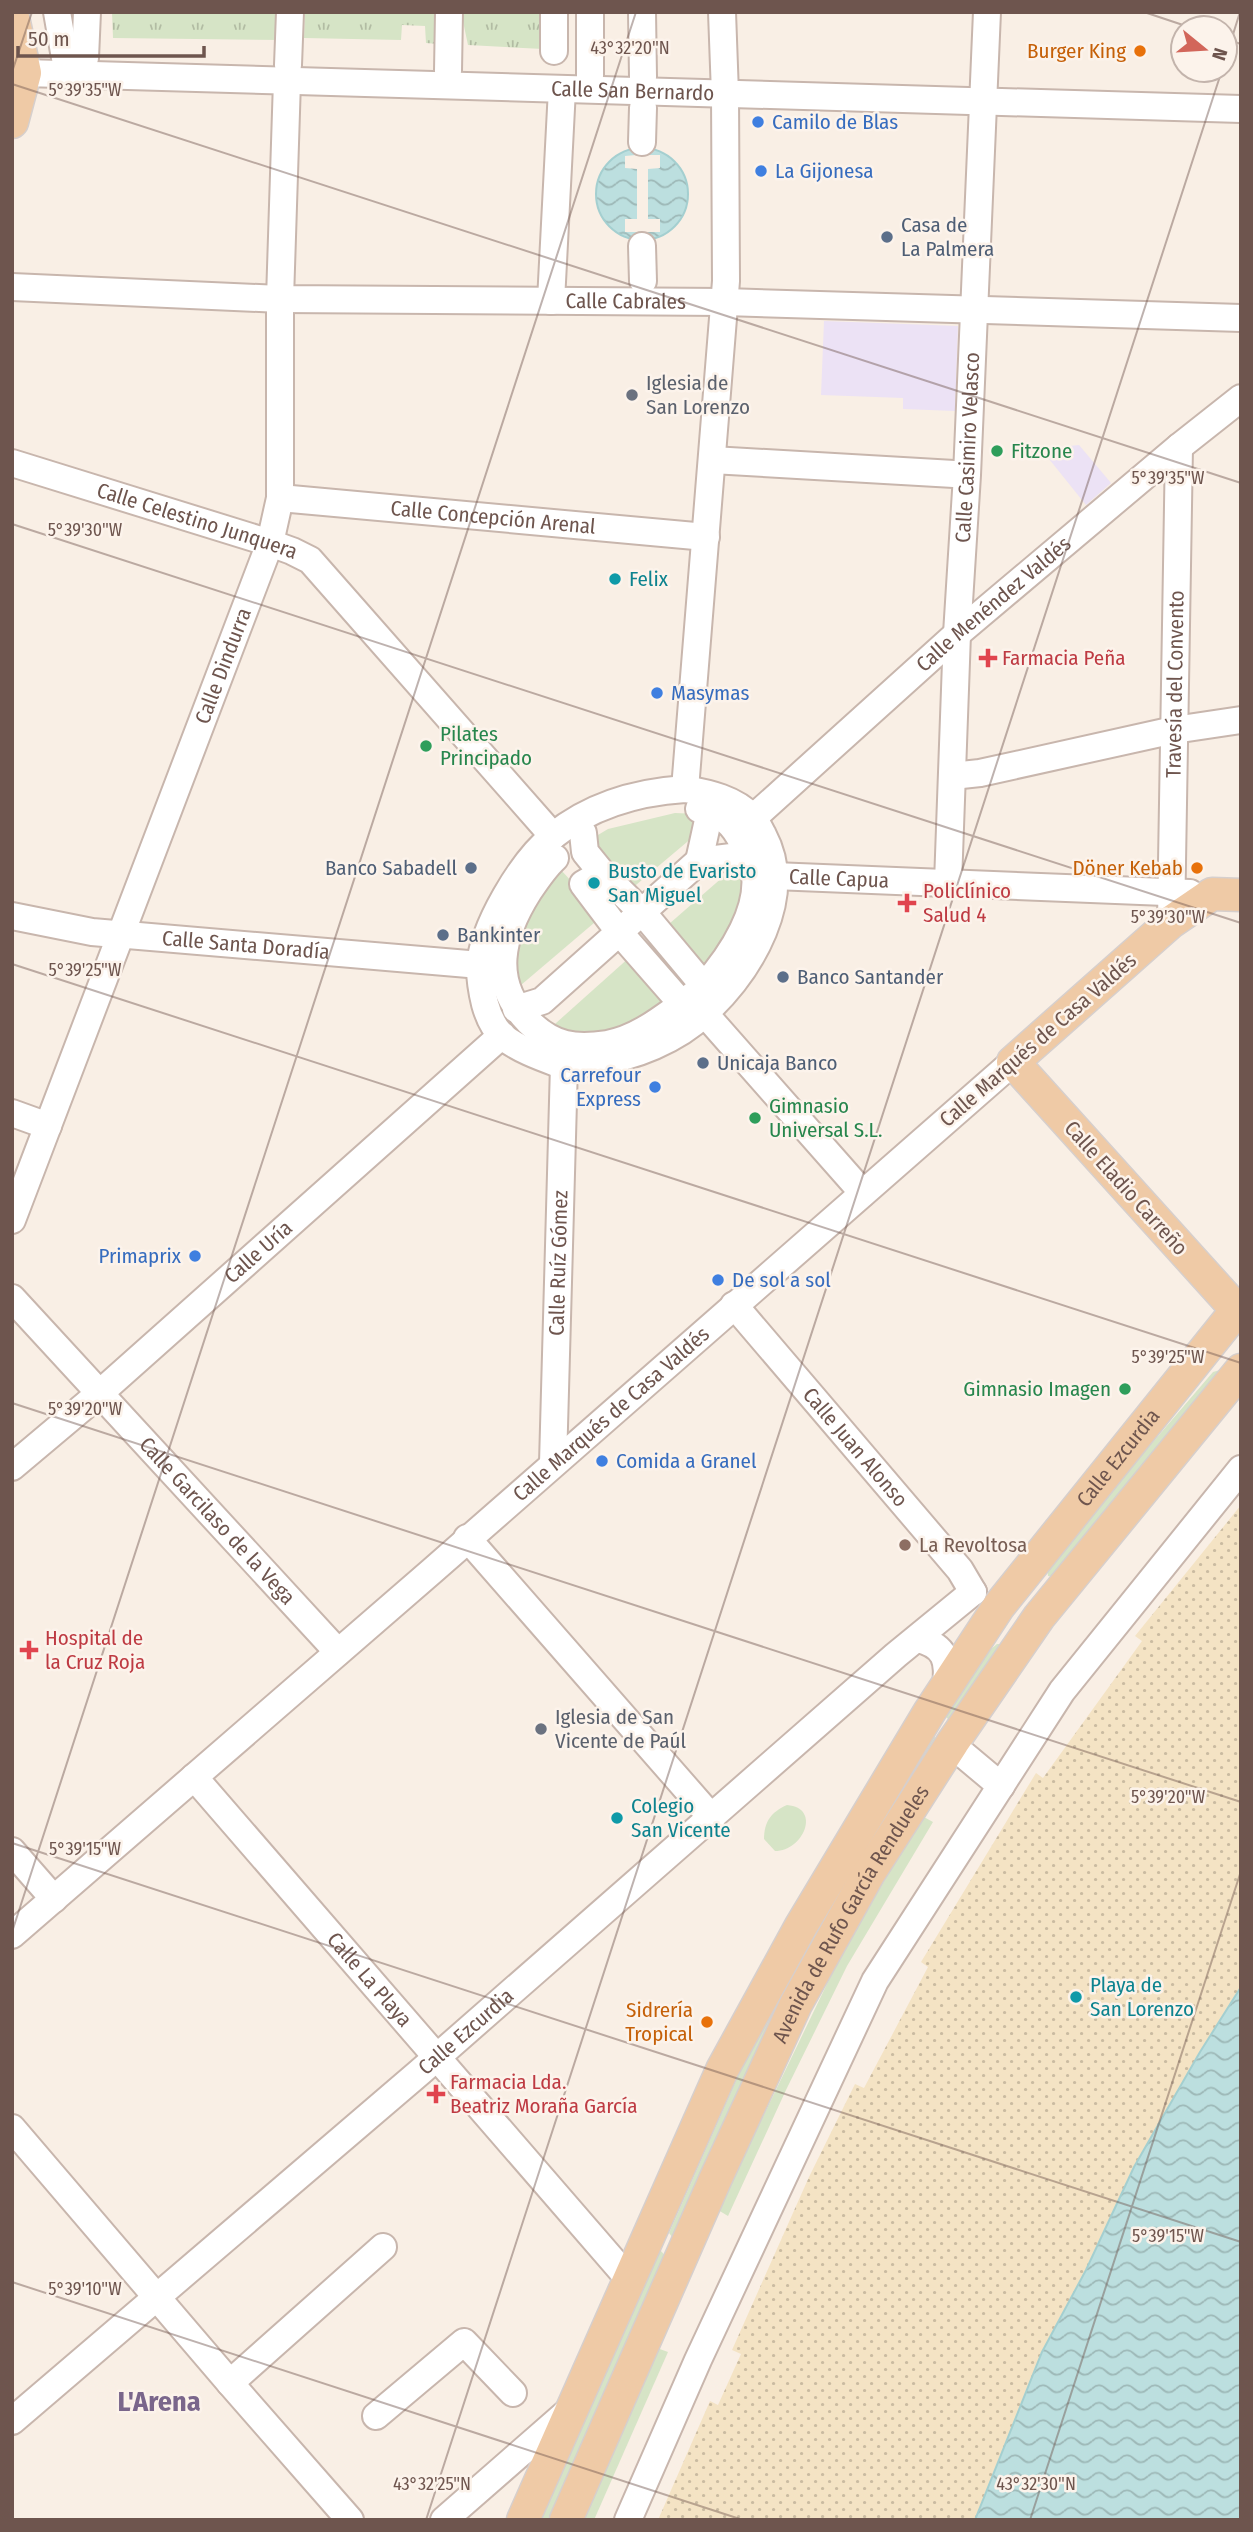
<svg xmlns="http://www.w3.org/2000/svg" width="1253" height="2532" font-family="'Fira Sans Condensed',sans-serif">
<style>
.education{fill:#ece2f5}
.green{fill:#d6e4c6}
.sand{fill:url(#sand-dots)}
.park{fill:url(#park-tufts)}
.water{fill:url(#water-waves);stroke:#a4cfd0;stroke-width:2}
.pier{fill:#f9efe5}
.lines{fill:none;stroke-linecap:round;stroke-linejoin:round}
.minor-casing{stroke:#c8b6ad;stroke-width:30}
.major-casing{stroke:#d6cfcd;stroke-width:35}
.minor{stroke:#fff;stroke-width:26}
.major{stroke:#efcaa6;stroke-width:32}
.ticks{fill:none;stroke:#6e554e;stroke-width:2;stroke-opacity:0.45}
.food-dot{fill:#e8710a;stroke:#fcf3eb;stroke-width:2.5}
.shop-dot{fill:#3f7fe0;stroke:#fcf3eb;stroke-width:2.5}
.service-dot{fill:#5c6f8a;stroke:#fcf3eb;stroke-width:2.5}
.worship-dot{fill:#6b7280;stroke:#fcf3eb;stroke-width:2.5}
.leisure-dot{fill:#2e9e5b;stroke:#fcf3eb;stroke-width:2.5}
.culture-dot{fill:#0f9aa8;stroke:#fcf3eb;stroke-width:2.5}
.health-dot{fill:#e0444e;stroke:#fcf3eb;stroke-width:2.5}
.education-dot{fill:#8d6e63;stroke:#fcf3eb;stroke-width:2.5}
.labels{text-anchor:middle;stroke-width:5;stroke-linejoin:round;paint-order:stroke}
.food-label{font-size:21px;fill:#c56008;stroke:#fcf3eb;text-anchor:end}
.street-label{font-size:21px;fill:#6e554e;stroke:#fcf3eb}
.shop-label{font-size:21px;fill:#366cbe;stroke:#fcf3eb;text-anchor:start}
.service-label{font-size:21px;fill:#4e5e75;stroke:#fcf3eb;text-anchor:start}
.worship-label{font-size:21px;fill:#5b616d;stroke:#fcf3eb;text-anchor:start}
.leisure-label{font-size:21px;fill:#27864d;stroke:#fcf3eb;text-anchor:start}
.culture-label{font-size:21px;fill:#0d838f;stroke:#fcf3eb;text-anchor:start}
.health-label{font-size:21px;fill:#be3a42;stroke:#fcf3eb;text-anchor:start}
.education-label{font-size:21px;fill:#785e54;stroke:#fcf3eb;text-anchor:start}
.district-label{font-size:28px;font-weight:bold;fill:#7a668b;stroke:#fcf3eb}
.ticks-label{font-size:18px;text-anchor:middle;fill:#6e554e;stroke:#fcf3eb;stroke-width:5;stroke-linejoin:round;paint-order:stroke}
</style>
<defs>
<pattern id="sand-dots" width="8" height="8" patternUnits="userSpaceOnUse" patternTransform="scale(1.75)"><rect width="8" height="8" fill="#f4e3c4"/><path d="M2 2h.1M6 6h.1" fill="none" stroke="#cabba1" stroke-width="1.8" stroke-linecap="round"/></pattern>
<pattern id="park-tufts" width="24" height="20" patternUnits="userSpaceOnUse" patternTransform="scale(1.75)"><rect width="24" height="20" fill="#d6e4c6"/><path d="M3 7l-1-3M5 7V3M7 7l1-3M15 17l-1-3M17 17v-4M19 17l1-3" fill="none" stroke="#b2bca3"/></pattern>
<pattern id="water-waves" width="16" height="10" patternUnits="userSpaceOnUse" patternTransform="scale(1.75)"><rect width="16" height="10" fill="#bcdfdf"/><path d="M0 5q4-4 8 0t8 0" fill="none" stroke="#9db8b7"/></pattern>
</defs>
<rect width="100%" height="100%" fill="#f9efe5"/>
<g class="education">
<path d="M824 321 958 326 955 411 903 409V398L821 395Z"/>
<path d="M1079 445 1111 483 1086 505 1041 449Z"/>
</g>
<g class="green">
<path d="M675 813 698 814 706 826 630 890 588 841 608 829Z"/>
<path d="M739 863 749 889 706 978 661 931Z"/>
<path d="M560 869 602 914 601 917 514 991 504 951Z"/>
<path d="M631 956 674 999 613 1037 546 1032Z"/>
<path d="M1220 1370 1222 1372 1054 1577 1048 1576 1047 1568 1051 1561 1213 1372Z"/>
<path d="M997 1644H1002L953 1724 945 1716 991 1649Z"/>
<path d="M933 1735 940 1744 678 2244 669 2233 753 2042 785 1981Z"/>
<path d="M787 1805C822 1808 803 1851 775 1851L764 1839C764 1822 771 1812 787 1805Z"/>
<path d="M922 1816 933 1822 847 1966 786 2090 728 2216 718 2210 839 1959Z"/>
<path d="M660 2250 670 2261 556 2520H541Z"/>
<path d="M657 2348 668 2352 594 2520H582Z"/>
</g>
<path class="sand" d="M1241 1505V2139L1077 2520H658L710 2401 718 2405 741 2354 732 2350 809 2177 855 2084 864 2088 928 1967 921 1962 1036 1773 1043 1778 1142 1641 1135 1636Z"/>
<g class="park">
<path d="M112 12H278L283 40 113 38Z"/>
<path d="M305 12H439L438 44 426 43 425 26 402 25 401 40 304 38Z"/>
<path d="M461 12H543V49L468 45Z"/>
</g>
<g class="water">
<circle cx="642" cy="194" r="46"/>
<path d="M1241 1987V2520H975L1042 2352 1086 2270 1134 2167 1200 2052Z"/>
</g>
<path class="pier" d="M637 146H648V155H660V168L648 169V219H660V232H648V243H637V232H625V219H637V169L625 168V156L636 155Z"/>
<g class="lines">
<g class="minor-casing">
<g id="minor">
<path d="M57 12 65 58"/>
<path d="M642 12 643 77"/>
<path d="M554 51V12"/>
<path d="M85 58 87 12"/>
<path id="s1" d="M12 62 25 73 1241 109"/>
<path d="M288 65 290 12"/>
<path d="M448 71 449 12"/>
<path d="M590 76V12"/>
<path d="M642 142 643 108"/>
<path d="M642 246 643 281"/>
<path id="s2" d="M12 287 280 299 725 302 1241 318"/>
<path d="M551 301 562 89"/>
<path d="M712 460 954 474"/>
<path id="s3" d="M12 463 270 543 292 551 310 560 553 836"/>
<path id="s4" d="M280 498 706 537"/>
<path d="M952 776 980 773 1174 730 1241 720"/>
<path d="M685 789C709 793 735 799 752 817 757 822 760 830 763 835 796 897 750 971 705 1013 677 1040 633 1058 595 1062 584 1063 569 1067 559 1064 540 1057 518 1049 502 1036 493 1027 488 1015 485 1004 482 992 480 979 480 967 482 927 522 861 553 836 591 805 638 792 685 789Z"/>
<path d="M685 789 726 281 725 94 722 12"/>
<path d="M699 809C721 812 734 824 743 844 746 851 751 857 753 864 765 906 730 957 704 986"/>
<path id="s5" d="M753 818 957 634 1179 447 1241 398"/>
<path d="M583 833 585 852 602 873"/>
<path d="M555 858C545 867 537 879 529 891 501 935 489 982 529 1022 553 1046 575 1049 607 1044 636 1039 660 1020 682 1004"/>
<path d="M699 861 710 811"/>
<path d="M602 873 643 913 704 986 682 1004 620 933 583 884Z"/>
<path id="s6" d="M774 876 1190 893"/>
<path id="s7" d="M948 883 957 634 967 475 987 12"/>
<path id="s8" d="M12 916 92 932 480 965"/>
<path id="s9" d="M1171 922 1179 447"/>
<path d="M516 1009 542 1001 699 861 748 855"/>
<path d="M705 1014 863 1193"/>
<path d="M12 1113 48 1126"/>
<path id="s10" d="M12 1220 270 543 280 498V299L287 81"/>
<path id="s11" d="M12 1298 338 1652"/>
<path id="s12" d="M734 1305 960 1570 973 1592"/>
<path id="s13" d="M553 1463 564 1065"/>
<path id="s14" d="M12 1467 100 1393 502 1035"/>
<path d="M467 1538 712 1818"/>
<path d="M918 1639C946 1646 949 1661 946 1687"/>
<path d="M964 1755 1001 1786"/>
<path id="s15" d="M194 1777 628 2278"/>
<path d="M12 1851 54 1899"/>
<path id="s16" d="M12 1935 432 1571 1013 1062"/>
<path d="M12 2128 230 2383 350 2520"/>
<path d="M230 2383 383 2247"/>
<path d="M376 2416 464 2342 513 2393"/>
<path id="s17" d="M12 2421 420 2072 896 1655 973 1592"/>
<path d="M444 2520 571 2409"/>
<path d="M628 2520 698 2360 875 1981 1062 1691 1241 1469"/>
</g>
</g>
<g class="major-casing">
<g id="major">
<path d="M12 13 25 73 12 122"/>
<path id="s18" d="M523 2520 722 2070 801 1926 930 1711 999 1606 1237 1310 1013 1062 1171 922 1212 894 1241 895"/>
<path id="s19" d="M566 2520 715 2180 796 2004 869 1873 953 1742 1039 1617 1241 1370"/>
</g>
</g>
<use href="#minor" class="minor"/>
<use href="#major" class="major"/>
</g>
<path class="ticks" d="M1144 12 1192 28M1225 39 1241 44M1225 60 1240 12M12 72 32 12M12 84 1241 483M12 524 1241 923M12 964 1241 1363M12 1403 1241 1802M12 1843 1241 2242M12 1932 636 12M12 2282 743 2520M426 2520 1222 70M1030 2520 1241 1871"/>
<g class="food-dot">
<circle cx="1140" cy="51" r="7"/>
<circle cx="1197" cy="868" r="7"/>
<circle cx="707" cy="2022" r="7"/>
</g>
<g class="shop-dot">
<circle cx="758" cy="122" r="7"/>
<circle cx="761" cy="171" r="7"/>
<circle cx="657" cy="693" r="7"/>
<circle cx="655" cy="1087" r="7"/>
<circle cx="195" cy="1256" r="7"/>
<circle cx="718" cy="1280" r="7"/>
<circle cx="602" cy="1461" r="7"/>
</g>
<g class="service-dot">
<circle cx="887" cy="237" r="7"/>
<circle cx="471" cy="868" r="7"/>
<circle cx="443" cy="935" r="7"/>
<circle cx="783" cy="977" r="7"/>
<circle cx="703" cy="1063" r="7"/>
</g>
<g class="worship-dot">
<circle cx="632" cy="395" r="7"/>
<circle cx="541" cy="1729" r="7"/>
</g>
<g class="leisure-dot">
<circle cx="997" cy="451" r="7"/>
<circle cx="426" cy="746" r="7"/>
<circle cx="755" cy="1118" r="7"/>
<circle cx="1125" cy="1389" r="7"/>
</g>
<g class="culture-dot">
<circle cx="615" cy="579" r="7"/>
<circle cx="594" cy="883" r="7"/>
<circle cx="617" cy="1818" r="7"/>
<circle cx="1076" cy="1997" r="7"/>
</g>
<g class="health-dot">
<path d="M984.5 647.5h7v7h7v7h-7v7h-7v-7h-7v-7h7z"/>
<path d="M903.5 892.5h7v7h7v7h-7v7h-7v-7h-7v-7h7z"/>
<path d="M25.5 1639.5h7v7h7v7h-7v7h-7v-7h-7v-7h7z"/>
<path d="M432.5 2083.5h7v7h7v7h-7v7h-7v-7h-7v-7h7z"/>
</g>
<circle class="education-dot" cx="905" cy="1545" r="7"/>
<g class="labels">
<g class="food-label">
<text x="1126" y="58">Burger King</text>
<text x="1183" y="875">Döner Kebab</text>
<text x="693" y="2017">Sidrería<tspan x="693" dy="24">Tropical</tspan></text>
</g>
<g class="street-label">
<text dy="7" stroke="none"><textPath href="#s1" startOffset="625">Calle San Bernardo</textPath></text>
<text dy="7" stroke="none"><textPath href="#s2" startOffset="614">Calle Cabrales</textPath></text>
<text dy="7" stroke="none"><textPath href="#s7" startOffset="436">Calle Casimiro Velasco</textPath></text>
<text dy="7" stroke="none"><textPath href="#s4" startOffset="214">Calle Concepción Arenal</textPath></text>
<text dy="7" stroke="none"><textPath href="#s3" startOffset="194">Calle Celestino Junquera</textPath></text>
<text dy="7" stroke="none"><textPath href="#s5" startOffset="322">Calle Menéndez Valdés</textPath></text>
<text dy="7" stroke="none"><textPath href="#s10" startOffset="593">Calle Dindurra</textPath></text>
<text dy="7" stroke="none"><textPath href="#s9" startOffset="238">Travesía del Convento</textPath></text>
<text dy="7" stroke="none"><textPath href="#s6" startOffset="65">Calle Capua</textPath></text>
<text dy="7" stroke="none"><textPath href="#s8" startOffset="236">Calle Santa Doradía</textPath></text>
<text transform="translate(1038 1040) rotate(-41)" y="7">Calle Marqués de Casa Valdés</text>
<text transform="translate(1126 1188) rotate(48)" y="7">Calle Eladio Carreño</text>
<text dy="7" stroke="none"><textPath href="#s14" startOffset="327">Calle Uría</textPath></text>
<text dy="7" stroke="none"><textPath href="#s13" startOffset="200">Calle Ruíz Gómez</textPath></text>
<text dy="7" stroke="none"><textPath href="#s16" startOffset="794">Calle Marqués de Casa Valdés</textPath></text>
<text dy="7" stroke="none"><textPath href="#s12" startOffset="187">Calle Juan Alonso</textPath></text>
<text dy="7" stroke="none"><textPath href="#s18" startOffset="1223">Calle Ezcurdia</textPath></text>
<text dy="7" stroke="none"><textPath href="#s11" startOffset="303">Calle Garcilaso de la Vega</textPath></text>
<text dy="7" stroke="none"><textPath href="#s19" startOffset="670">Avenida de Rufo García Rendueles</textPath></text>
<text dy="7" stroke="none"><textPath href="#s15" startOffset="268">Calle La Playa</textPath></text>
<text dy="7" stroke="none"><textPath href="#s17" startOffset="598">Calle Ezcurdia</textPath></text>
</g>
<g class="shop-label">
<text x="772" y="129">Camilo de Blas</text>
<text x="775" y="178">La Gijonesa</text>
<text x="671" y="700">Masymas</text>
<text x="641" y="1082" text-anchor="end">Carrefour<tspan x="641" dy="24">Express</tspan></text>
<text x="181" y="1263" text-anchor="end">Primaprix</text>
<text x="732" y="1287">De sol a sol</text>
<text x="616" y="1468">Comida a Granel</text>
</g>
<g class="service-label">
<text x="901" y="232">Casa de<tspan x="901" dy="24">La Palmera</tspan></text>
<text x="457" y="875" text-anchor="end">Banco Sabadell</text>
<text x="457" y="942">Bankinter</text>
<text x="797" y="984">Banco Santander</text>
<text x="717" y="1070">Unicaja Banco</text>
</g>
<g class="worship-label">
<text x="646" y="390">Iglesia de<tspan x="646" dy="24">San Lorenzo</tspan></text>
<text x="555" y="1724">Iglesia de San<tspan x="555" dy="24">Vicente de Paúl</tspan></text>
</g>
<g class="leisure-label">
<text x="1011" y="458">Fitzone</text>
<text x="440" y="741">Pilates<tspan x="440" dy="24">Principado</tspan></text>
<text x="769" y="1113">Gimnasio<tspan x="769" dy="24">Universal S.L.</tspan></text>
<text x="1111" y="1396" text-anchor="end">Gimnasio Imagen</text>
</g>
<g class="culture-label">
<text x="629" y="586">Felix</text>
<text x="608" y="878">Busto de Evaristo<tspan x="608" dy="24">San Miguel</tspan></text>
<text x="631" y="1813">Colegio<tspan x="631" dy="24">San Vicente</tspan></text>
<text x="1090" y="1992">Playa de<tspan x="1090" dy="24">San Lorenzo</tspan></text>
</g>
<g class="health-label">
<text x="1002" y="665">Farmacia Peña</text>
<text x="923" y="898">Policlínico<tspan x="923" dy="24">Salud 4</tspan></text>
<text x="45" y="1645">Hospital de<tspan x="45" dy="24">la Cruz Roja</tspan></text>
<text x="450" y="2089">Farmacia Lda.<tspan x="450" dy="24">Beatriz Moraña García</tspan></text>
</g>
<g class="education-label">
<text x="919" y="1552">La Revoltosa</text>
</g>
<g class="district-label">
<text x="159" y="2411">L'Arena</text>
</g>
</g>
<g class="ticks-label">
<text x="630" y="54">43°32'20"N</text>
<text x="85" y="96">5°39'35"W</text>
<text x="1168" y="484">5°39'35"W</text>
<text x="85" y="536">5°39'30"W</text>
<text x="1168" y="923">5°39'30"W</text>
<text x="85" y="976">5°39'25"W</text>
<text x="1168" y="1363">5°39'25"W</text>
<text x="85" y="1415">5°39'20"W</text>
<text x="1168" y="1803">5°39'20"W</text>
<text x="85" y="1855">5°39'15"W</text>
<text x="1168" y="2242">5°39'15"W</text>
<text x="85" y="2295">5°39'10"W</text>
<text x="432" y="2490">43°32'25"N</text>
<text x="1036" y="2490">43°32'30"N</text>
</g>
<rect width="1253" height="2532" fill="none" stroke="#6e554e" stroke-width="28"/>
<g transform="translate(1204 49) rotate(108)"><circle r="33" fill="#fcf3eb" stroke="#c3b4ac" stroke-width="2"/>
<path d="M0-5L12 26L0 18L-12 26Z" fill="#d2665a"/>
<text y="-10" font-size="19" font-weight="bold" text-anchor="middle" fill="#6e554e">N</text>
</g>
<path d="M18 46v10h186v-10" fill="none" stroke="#6e554e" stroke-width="3.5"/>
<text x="28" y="46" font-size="21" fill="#6e554e" stroke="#fcf3eb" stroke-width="5" paint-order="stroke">50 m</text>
</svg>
